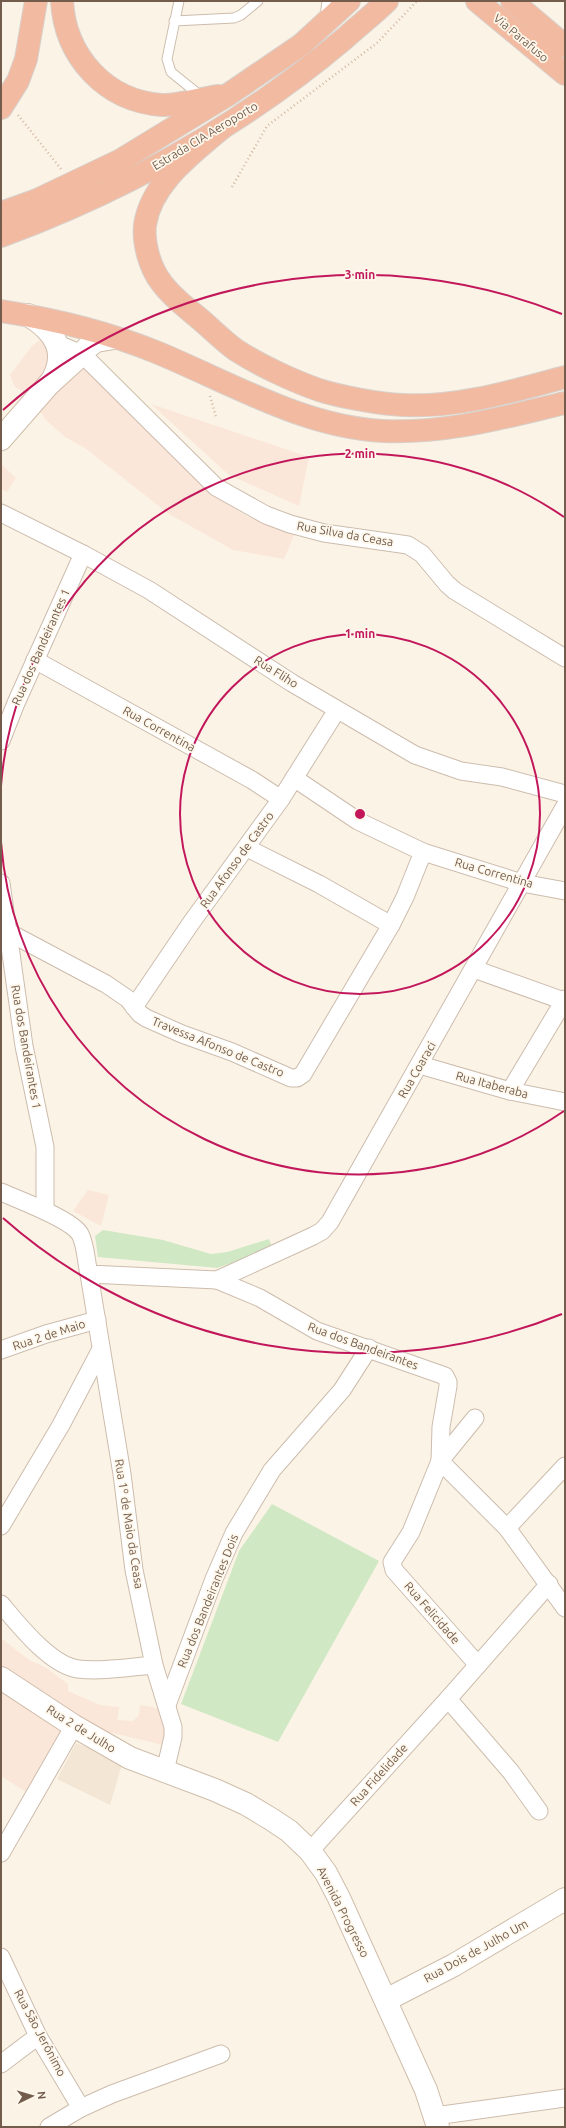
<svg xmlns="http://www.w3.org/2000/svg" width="566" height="2128" font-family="Ubuntu,sans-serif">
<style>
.residential{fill:#f3e6d5}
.commercial{fill:#fbe6da}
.green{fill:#d1e8c5}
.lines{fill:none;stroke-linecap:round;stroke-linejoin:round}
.lane-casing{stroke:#cdbcad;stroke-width:11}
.street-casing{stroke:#cdbcad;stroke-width:19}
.secondary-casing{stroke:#cfbdaa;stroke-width:24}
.highway-casing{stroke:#d8d1cd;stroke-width:24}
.path{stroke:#d4b8a2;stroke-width:2.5;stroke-dasharray:1 3;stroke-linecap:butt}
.lane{stroke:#fff;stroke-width:9}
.street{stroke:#fff;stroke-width:17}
.secondary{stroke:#fff;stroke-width:22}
.highway{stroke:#f2baa0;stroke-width:22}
.ring{fill:none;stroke:#c2185b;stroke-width:2}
.labels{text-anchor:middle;stroke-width:3.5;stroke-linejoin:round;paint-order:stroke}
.street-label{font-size:12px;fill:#735c4c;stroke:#fef8ec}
.centre{fill:#c2185b;stroke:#fef8ec;stroke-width:2}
.ring-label{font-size:12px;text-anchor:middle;font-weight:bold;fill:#c2185b;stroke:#fef8ec;stroke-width:3.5;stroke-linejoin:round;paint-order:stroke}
</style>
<rect width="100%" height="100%" fill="#fbf4e6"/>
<path class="residential" d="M76 1743 123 1761 110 1805 57 1779Z"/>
<g class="commercial">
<path d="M44 337 54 355 31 396 15 387 10 375 32 346Z"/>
<path d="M84 364 213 495 248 517 296 531 284 559 233 550 169 514 85 448 65 437 46 420 39 410Z"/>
<path d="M151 404 309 457 299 506 229 475Z"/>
<path d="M1 464 16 478 7 492 1 489Z"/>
<path d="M88 1190 109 1195 101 1226 73 1211Z"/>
<path d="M1 1638 29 1660 45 1667 68 1684V1691L100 1705 119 1707 117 1720 133 1721 139 1715 140 1705 163 1709 170 1730 163 1745 100 1730 27 1682 1 1665Z"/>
<path d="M1 1691 65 1731 29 1794 1 1776Z"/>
</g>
<g class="green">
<path d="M103 1230 163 1240 211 1254 227 1252 269 1239 273 1249 217 1268 98 1257 95 1236Z"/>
<path d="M272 1504 379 1561 278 1742 181 1704 239 1551Z"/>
</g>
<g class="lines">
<g class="lane-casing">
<g id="lane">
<path d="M179 1 167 59 171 72 202 97"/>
<path d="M325 17 327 1"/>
<path d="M174 21 234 18 241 15 258 1"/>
</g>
</g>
<g class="street-casing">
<g id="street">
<path d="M58 344 82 354 216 487 266 515 290 524 324 533 408 545 422 554 447 584 455 591 565 658"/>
<path d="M1 513 83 554 149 590 292 683 415 755 461 771 502 777 565 794"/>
<path d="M35 660 252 780 281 799"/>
<path d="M1 741 16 703 83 554"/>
<path d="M294 778 358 821 423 852 522 883 565 891"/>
<path d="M247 848 319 884 391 925"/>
<path d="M1 883 24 1046 45 1147V1211"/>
<path d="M8 932 106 984 128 999 140 1014 146 1018 182 1034 232 1052 291 1078H297L303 1074 391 925 405 897 423 852"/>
<path d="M474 969 564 1001"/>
<path d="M134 1007 191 923 281 799 337 710"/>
<path d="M420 1065 510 1091 565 1102"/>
<path d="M510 1091 565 999"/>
<path d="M1 1192C19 1200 71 1219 80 1234 86 1245 86 1262 89 1274L217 1280 260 1298 317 1331 445 1376 448 1382V1386L441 1427 440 1461"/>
<path d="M89 1274 122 1474 134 1570 154 1665 173 1727V1737L165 1771"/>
<path d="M217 1280 313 1236 322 1231 330 1222 565 806"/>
<path d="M1 1350 46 1334 97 1320"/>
<path d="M475 1418 440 1461 411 1532 392 1562 394 1570 478 1665"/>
<path d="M440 1461 507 1528 565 1608"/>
<path d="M1 1526 61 1425 100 1351"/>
<path d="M507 1528 565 1466"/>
<path d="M1 1604C18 1624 50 1665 78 1669 102 1672 130 1667 154 1665"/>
<path d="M448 1699 511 1772 539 1811"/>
<path d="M167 1705 214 1579 234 1533 272 1470 342 1390 369 1348"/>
<path d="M310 1851 448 1699 549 1584"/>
<path d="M1 1853 74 1726"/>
<path d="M1 1957 38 2036 81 2108"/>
<path d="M1 2064 38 2036"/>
<path d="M435 2116 565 2098"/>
<path d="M49 2127 81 2108 112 2094 221 2054"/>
</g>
</g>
<g class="secondary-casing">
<g id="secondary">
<path d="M28 315C55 331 69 352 51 382"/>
<path d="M1 439 49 384 82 354 88 347 96 341 114 338"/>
<path d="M1 1678 74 1726 130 1758 215 1790 246 1804 271 1819 289 1831 310 1851 326 1873 339 1898 426 2090 438 2127"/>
<path d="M386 2000 454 1965 565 1899"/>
</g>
</g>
<g class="highway-casing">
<g id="highway">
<path d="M62 1C65 56 105 101 162 105 178 106 202 98 219 96"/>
<path d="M477 1 565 74"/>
<path d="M512 1 565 46"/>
<path d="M1 108 18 81 26 59 36 1"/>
<path d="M222 128C192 154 151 183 145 225 143 243 150 268 161 282 170 295 183 305 195 315 209 326 222 340 236 350 259 365 293 381 319 390 341 397 380 404 403 405 457 408 513 391 565 377"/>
<path d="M1 213 37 200 121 160 229 94 301 45 349 1"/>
<path d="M1 236C125 190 243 124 344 39 358 26 374 14 387 1"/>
<path d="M1 311C53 319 107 332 156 352 229 382 303 427 383 431 446 434 505 417 565 403"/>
</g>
</g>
<g class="path">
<path d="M18 115 61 169"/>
<path d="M232 187 267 126 377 43 417 1"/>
<path d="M210 396 216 417"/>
</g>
<use href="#lane" class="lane"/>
<use href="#street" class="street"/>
<use href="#secondary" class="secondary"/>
<use href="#highway" class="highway"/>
</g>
<g class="ring">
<circle cx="360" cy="814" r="180"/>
<path d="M564 1111A360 360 0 0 1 1 842M1 786A360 360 0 0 1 564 517"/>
<path d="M562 1314A539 539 0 0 1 3 1218M3 410A539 539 0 0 1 562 314"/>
</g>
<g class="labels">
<g class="street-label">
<text transform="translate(521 38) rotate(40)" y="4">Via Parafuso</text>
<text transform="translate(205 136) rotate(-31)" y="4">Estrada CIA Aeroporto</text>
<text transform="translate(345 534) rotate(10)" y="4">Rua Silva da Ceasa</text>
<text transform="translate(41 647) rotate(-66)" y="4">Rua dos Bandeirantes 1</text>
<text transform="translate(276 672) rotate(32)" y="4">Rua Fliho</text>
<text transform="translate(159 729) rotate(29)" y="4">Rua Correntina</text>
<text transform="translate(237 860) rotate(-54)" y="4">Rua Afonso de Castro</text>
<text transform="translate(494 873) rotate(16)" y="4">Rua Correntina</text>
<text transform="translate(26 1047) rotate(80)" y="4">Rua dos Bandeirantes 1</text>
<text transform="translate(218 1047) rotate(22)" y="4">Travessa Afonso de Castro</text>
<text transform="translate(417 1070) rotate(-60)" y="4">Rua Coaraci</text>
<text transform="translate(492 1085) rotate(15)" y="4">Rua Itaberaba</text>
<text transform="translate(49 1335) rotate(-18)" y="4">Rua 2 de Maio</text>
<text transform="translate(363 1346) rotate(20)" y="4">Rua dos Bandeirantes</text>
<text transform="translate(129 1524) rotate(81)" y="4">Rua 1º de Maio da Ceasa</text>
<text transform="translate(208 1601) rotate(-68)" y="4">Rua dos Bandeirantes Dois</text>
<text transform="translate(432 1613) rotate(49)" y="4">Rua Felicidade</text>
<text transform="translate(81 1729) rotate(32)" y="4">Rua 2 de Julho</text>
<text transform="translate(379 1775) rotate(-48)" y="4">Rua Fidelidade</text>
<text transform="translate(343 1912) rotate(63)" y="4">Avenida Progresso</text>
<text transform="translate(476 1951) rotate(-29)" y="4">Rua Dois de Julho Um</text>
<text transform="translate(40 2033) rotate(62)" y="4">Rua São Jerônimo</text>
</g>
</g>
<circle cx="360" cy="814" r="6" class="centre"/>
<g class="ring-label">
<text x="360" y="279">3 min</text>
<text x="360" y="458">2 min</text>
<text x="360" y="638">1 min</text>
</g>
<rect width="566" height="2128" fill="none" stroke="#735c4c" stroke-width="4"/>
<g transform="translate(32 2096) rotate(85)" stroke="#fef8ec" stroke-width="3" paint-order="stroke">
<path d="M0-3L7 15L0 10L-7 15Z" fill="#735c4c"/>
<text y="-6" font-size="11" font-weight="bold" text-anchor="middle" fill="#735c4c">N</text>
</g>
</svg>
